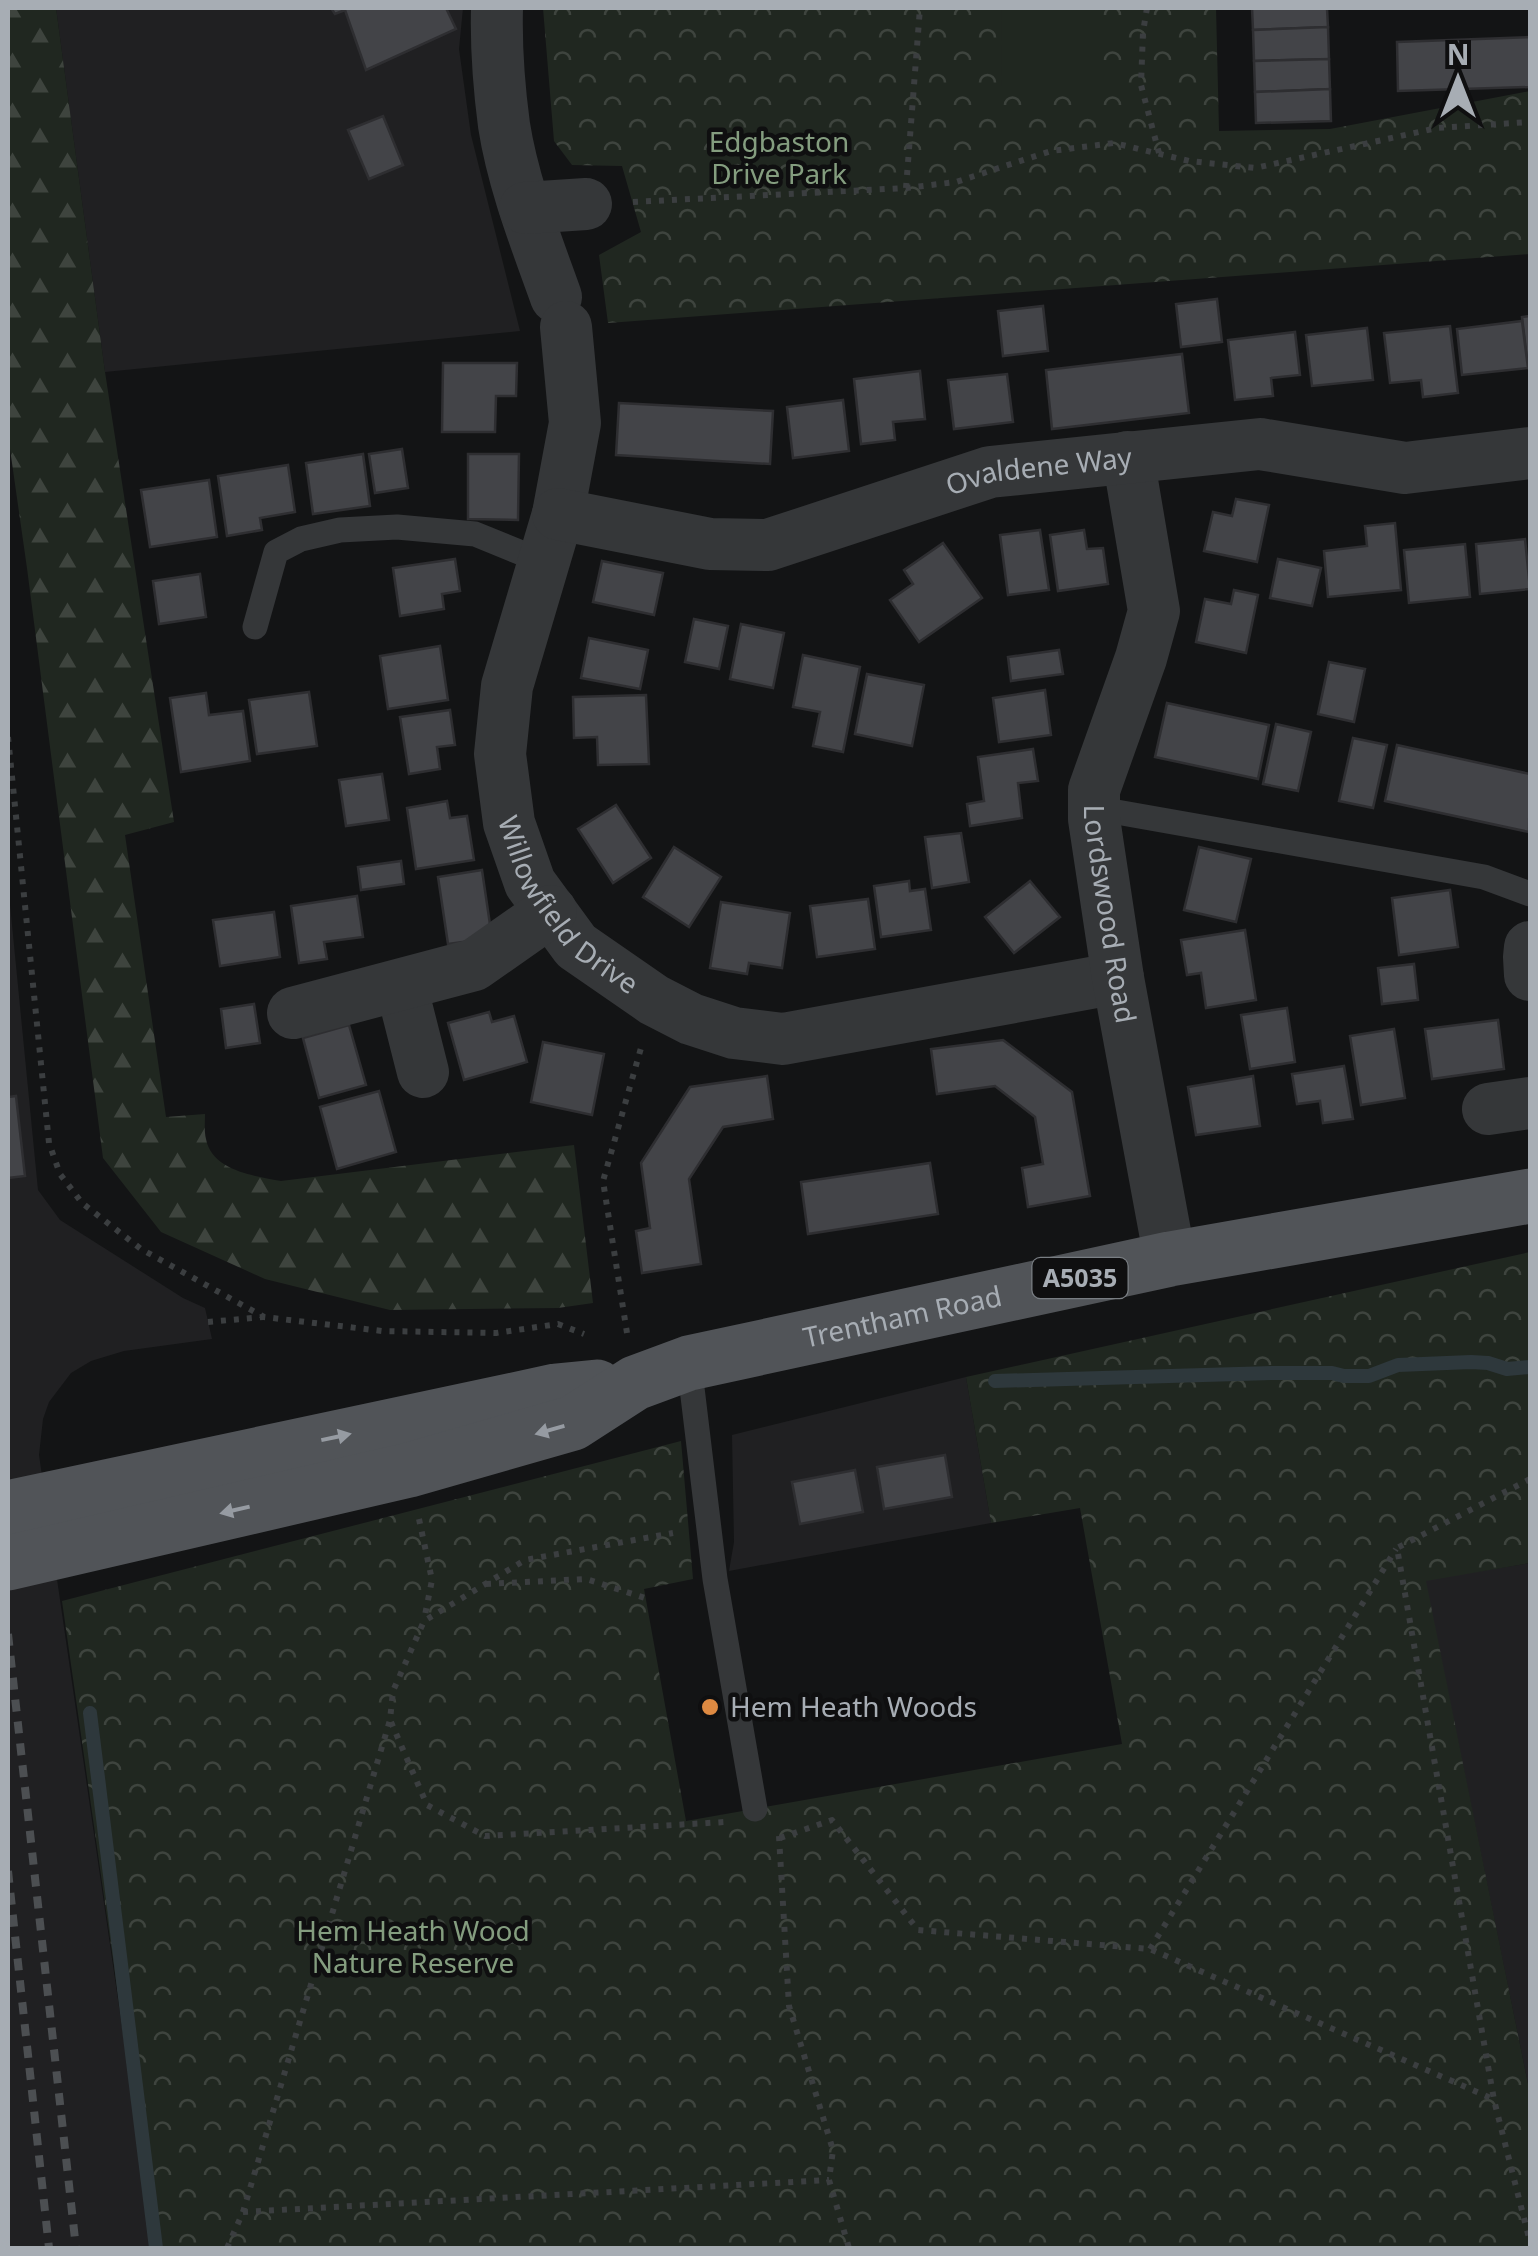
<svg xmlns="http://www.w3.org/2000/svg" width="1538" height="2256" font-family="'Noto Sans',sans-serif">
<style>
.built{fill:#202022}
.forest{fill:url(#forest-firs)}
.park{fill:url(#park-crowns)}
.garden{fill:#202720}
.lines{fill:none;stroke-linecap:round;stroke-linejoin:round}
.stream{stroke:#2e383c;stroke-width:14}
.building{fill:#434448;stroke:#2e2e31;stroke-width:2.5}
.path{stroke:#3b3e40;stroke-width:6;stroke-dasharray:5 8;stroke-linecap:butt}
.service{stroke:#353739;stroke-width:25}
.minor{stroke:#353739;stroke-width:52}
.primary{stroke:#515458;stroke-width:55}
.rail{stroke:#4c4f52;stroke-width:8;stroke-dasharray:12 10;stroke-linecap:butt}
.oneway{fill:#969ba2}
.poi-dot{fill:#de8a42;stroke:#0f0f10;stroke-width:4}
.labels{text-anchor:middle;stroke-width:9;stroke-linejoin:round;paint-order:stroke}
.shield{fill:#0f0f10;stroke:#797e83;stroke-width:2.5}
.shield-label{font-size:25px;font-weight:bold;fill:#a7adb4}
.park-label{font-size:28px;fill:#849d7f;stroke:#0f0f10}
.street-label{font-size:28px;fill:#a7adb4;stroke:#0f0f10}
.poi-label{font-size:28px;fill:#a7adb4;stroke:#0f0f10;text-anchor:start}
</style>
<defs>
<pattern id="forest-firs" width="22" height="20" patternUnits="userSpaceOnUse" patternTransform="scale(2.5)"><rect width="22" height="20" fill="#202720"/><path d="M5 1l3.5 6h-7zM16 11l3.5 6h-7z" fill="#3e443e"/></pattern>
<pattern id="park-crowns" width="20" height="18" patternUnits="userSpaceOnUse" patternTransform="scale(2.5)"><rect width="20" height="18" fill="#202720"/><path d="M2 6a3 3 0 1 1 6 0M12 15a3 3 0 1 1 6 0" fill="none" stroke="#3e443e"/></pattern>
</defs>
<rect width="100%" height="100%" fill="#131415"/>
<g class="built">
<path d="M56 8H463L459 49 471 135 520 331 105 372Z"/>
<path d="M8 884 38 1190 60 1220 183 1298 205 1308 212 1339 124 1351 91 1361 71 1373 49 1402 43 1419 39 1455 154 2248H8Z"/>
<path d="M966 1377 991 1523 729 1571 734 1542 732 1435Z"/>
<path d="M1530 1563V2094L1425 1580Z"/>
</g>
<path class="forest" d="M8 8H56L105 372 174 822 125 835 166 1117 205 1114C205 1122 204 1131 206 1139 212 1171 255 1176 281 1181L574 1145 593 1303 558 1308 390 1310 265 1279 161 1232 103 1158 27 568 8 435Z"/>
<g class="park">
<path d="M543 8H1216L1219 131 1330 129 1530 91V254L608 323 599 255 641 232 622 166 572 165 554 141Z"/>
<path d="M1530 1252V1563L1426 1581 1530 2094V2248H154L62 1601 681 1441 693 1579 644 1589 686 1821 1122 1744 1080 1508 991 1523 966 1377Z"/>
</g>
<path class="garden" d="M1001 8H1100V88H1002Z"/>
<g class="lines">
<g class="stream">
<path d="M995 1381 1273 1373H1332L1344 1376H1369L1398 1365 1471 1362 1488 1363 1507 1369 1530 1367"/>
<path d="M90 1713 156 2248"/>
</g>
</g>
<g class="building">
<path d="M331 8H446L456 29 366 70 345 10 335 14Z"/>
<path d="M1252 8H1327L1328 27 1253 30Z"/>
<path d="M1328 27 1329 59 1254 61 1253 30Z"/>
<path d="M1530 37V87L1398 91 1397 42Z"/>
<path d="M1329 59 1330 89 1255 92 1254 61Z"/>
<path d="M1330 89 1331 121 1256 123 1255 92Z"/>
<path d="M383 116 403 165 369 179 348 130Z"/>
<path d="M1217 299 1222 342 1181 347 1176 304Z"/>
<path d="M1043 306 1048 351 1003 356 998 311Z"/>
<path d="M1530 316V368H1528L1522 317Z"/>
<path d="M1522 321 1528 368 1462 375 1457 329Z"/>
<path d="M1450 326 1458 393 1423 397 1421 380 1390 383 1384 333Z"/>
<path d="M1367 328 1373 380 1312 386 1306 335Z"/>
<path d="M1295 332 1300 375 1271 378 1273 396 1235 400 1228 340Z"/>
<path d="M1182 354 1189 413 1052 429 1046 370Z"/>
<path d="M443 363H517L516 396H496L495 432H442Z"/>
<path d="M920 371 925 419 893 422 895 440 861 444 854 379Z"/>
<path d="M1007 374 1013 422 954 429 948 380Z"/>
<path d="M843 400 849 451 793 458 787 407Z"/>
<path d="M619 403 773 411 770 464 616 455Z"/>
<path d="M402 449 408 488 375 493 369 454Z"/>
<path d="M363 454 370 506 313 514 306 463Z"/>
<path d="M468 454H519L518 520 468 519Z"/>
<path d="M288 465 295 512 260 518 262 530 227 536 218 476Z"/>
<path d="M209 480 217 537 150 547 141 490Z"/>
<path d="M1236 499 1269 505 1257 562 1204 551 1213 512 1232 516Z"/>
<path d="M1395 523 1401 590 1328 597 1324 551 1367 546 1365 526Z"/>
<path d="M1040 530 1049 590 1008 595 1000 535Z"/>
<path d="M1084 530 1087 549 1103 548 1108 584 1058 591 1050 535Z"/>
<path d="M1525 539 1530 589 1480 594 1476 544Z"/>
<path d="M943 543 982 598 919 642 890 600 913 584 904 570Z"/>
<path d="M1465 544 1470 597 1409 603 1404 550Z"/>
<path d="M455 559 460 591 442 594 444 609 400 616 393 568Z"/>
<path d="M1278 559 1321 568 1312 606 1270 598Z"/>
<path d="M602 561 663 573 654 615 593 602Z"/>
<path d="M200 574 206 617 159 624 153 581Z"/>
<path d="M1234 590 1258 595 1246 653 1196 642 1205 599 1231 604Z"/>
<path d="M694 619 728 626 719 669 685 662Z"/>
<path d="M741 624 784 633 773 688 730 679Z"/>
<path d="M589 638 648 650 640 689 581 678Z"/>
<path d="M440 646 448 700 388 709 380 656Z"/>
<path d="M1059 650 1063 674 1011 681 1008 657Z"/>
<path d="M803 655 860 667 843 752 813 746 820 712 793 707Z"/>
<path d="M1329 662 1365 669 1354 722 1318 714Z"/>
<path d="M867 674 924 685 912 746 855 734Z"/>
<path d="M1045 690 1051 735 999 742 993 698Z"/>
<path d="M309 692 317 746 257 754 249 700Z"/>
<path d="M206 693 209 715 243 711 250 761 181 772 170 698Z"/>
<path d="M646 695 649 764 598 765 597 737 574 738 573 697Z"/>
<path d="M1167 703 1269 725 1258 779 1155 757Z"/>
<path d="M450 710 455 745 437 747 440 769 409 774 400 717Z"/>
<path d="M1276 724 1311 732 1298 791 1263 784Z"/>
<path d="M1353 738 1387 745 1373 808 1339 801Z"/>
<path d="M1397 745 1530 774 1529 832 1385 801Z"/>
<path d="M1033 749 1038 781 1018 783 1022 818 970 826 967 804 984 801 978 757Z"/>
<path d="M382 774 389 820 346 826 339 780Z"/>
<path d="M447 801 450 818 467 816 474 860 416 869 407 808Z"/>
<path d="M616 805 651 858 613 883 578 829Z"/>
<path d="M961 833 969 882 932 888 925 837Z"/>
<path d="M674 847 721 877 689 927 643 897Z"/>
<path d="M1199 847 1251 859 1236 922 1184 910Z"/>
<path d="M401 861 404 884 361 890 358 867Z"/>
<path d="M482 870 492 938 448 944 438 877Z"/>
<path d="M909 881 910 891 925 889 931 930 881 937 874 886Z"/>
<path d="M1030 881 1060 917 1014 953 985 917Z"/>
<path d="M1450 890 1458 947 1399 955 1392 898Z"/>
<path d="M357 896 363 937 324 942 327 959 299 963 291 906Z"/>
<path d="M868 899 875 949 817 957 810 906Z"/>
<path d="M721 902 790 913 782 968 749 963 747 974 710 968Z"/>
<path d="M274 912 280 957 220 966 213 920Z"/>
<path d="M1245 930 1256 1000 1206 1008 1201 973 1187 975 1181 940Z"/>
<path d="M1414 964 1418 1000 1382 1004 1378 968Z"/>
<path d="M254 1004 260 1043 226 1048 221 1009Z"/>
<path d="M1287 1008 1295 1062 1250 1069 1241 1015Z"/>
<path d="M489 1012 492 1022 514 1016 527 1062 464 1080 448 1023Z"/>
<path d="M1498 1020 1504 1069 1432 1079 1425 1029Z"/>
<path d="M349 1025 366 1085 319 1098 303 1038Z"/>
<path d="M1394 1029 1405 1098 1361 1105 1350 1036Z"/>
<path d="M1003 1040 1072 1092 1090 1196 1028 1207 1022 1168 1043 1164 1035 1117 995 1086 937 1094 931 1049Z"/>
<path d="M543 1042 604 1054 592 1115 531 1102Z"/>
<path d="M1344 1066 1353 1119 1323 1123 1320 1101 1297 1104 1292 1074Z"/>
<path d="M767 1076 773 1119 723 1127 689 1179 701 1264 642 1273 636 1231 650 1228 641 1163 690 1087Z"/>
<path d="M1253 1076 1260 1126 1196 1135 1188 1087Z"/>
<path d="M379 1091 396 1152 337 1169 320 1107Z"/>
<path d="M16 1096 25 1176 8 1178V1097Z"/>
<path d="M930 1163 938 1214 808 1234 801 1182Z"/>
<path d="M945 1455 952 1497 884 1509 877 1467Z"/>
<path d="M855 1470 863 1512 800 1524 792 1482Z"/>
</g>
<g class="lines">
<g class="path">
<path d="M1147 8 1143 32 1141 85 1159 153"/>
<path d="M906 188 920 8"/>
<path d="M633 202 906 188 956 182 1051 151 1114 143 1189 161 1255 168 1437 128 1530 122"/>
<path d="M8 737 49 1143 60 1174 82 1203 141 1249 264 1317 382 1331 496 1333 558 1324 584 1334"/>
<path d="M208 1322 263 1317"/>
<path d="M627 1333 603 1181 641 1048"/>
<path d="M1530 1479 1397 1548 1494 2100 1530 2242"/>
<path d="M419 1519 432 1580 424 1620"/>
<path d="M486 1584 586 1579 645 1598"/>
<path d="M391 1722 427 1805 485 1836 725 1822"/>
<path d="M779 1836 789 2006 833 2150 829 2180 849 2248"/>
<path d="M780 1838 832 1820 918 1930 1150 1949 1493 2099"/>
<path d="M1150 1949 1396 1549"/>
<path d="M243 2212 829 2180"/>
<path d="M227 2248 243 2212 390 1720 393 1691 424 1621 525 1560 673 1533"/>
</g>
<g class="service">
<path d="M255 627 276 552 301 539 340 530 397 527 475 534 544 562"/>
<path d="M1094 808 1484 877 1530 894"/>
<path d="M689 1363 715 1579 755 1809"/>
</g>
<g class="minor">
<path d="M497 8C496 46 499 87 504 125 513 183 536 241 556 297"/>
<path d="M525 208 586 204"/>
<path id="s1" d="M566 327 575 423 558 514 507 686 500 754 509 823 530 883 576 946 654 1000 691 1019 734 1033 783 1039 1118 978"/>
<path id="s2" d="M1128 457 1154 611 1141 658 1094 790V819L1118 978 1170 1259"/>
<path id="s3" d="M558 514 710 544 768 545 990 472 1260 444 1405 468 1530 453"/>
<path d="M1530 947 1529 957 1530 975"/>
<path d="M401 985 423 1072"/>
<path d="M293 1013 474 965 551 911"/>
<path d="M1488 1109 1530 1103"/>
</g>
<g class="primary">
<path d="M8 1508 556 1391 597 1387"/>
<path id="s4" d="M8 1563 409 1470 573 1423 635 1383 689 1363 1170 1259 1530 1196"/>
</g>
<g class="rail">
<path d="M8 1634 76 2248"/>
<path d="M8 1871 49 2248"/>
</g>
</g>
<defs><path id="oneway-solid" d="M-6-.8H1V-3.2L6.5 0L1 3.2V.8H-6Z" transform="scale(2.5)"/></defs>
<g class="oneway">
<use href="#oneway-solid" transform="translate(550 1430) rotate(164)"/>
<use href="#oneway-solid" transform="translate(336 1437) rotate(-12)"/>
<use href="#oneway-solid" transform="translate(235 1510) rotate(167)"/>
</g>
<circle class="poi-dot" cx="710" cy="1707" r="10"/>
<g class="labels">
<rect class="shield" x="1032.5" y="1258" width="95" height="40" rx="8"/>
<g class="shield-label">
<text x="1080" y="1287">A5035</text>
</g>
<g class="park-label">
<text x="779" y="152">Edgbaston<tspan x="779" dy="32">Drive Park</tspan></text>
<text x="413" y="1941">Hem Heath Wood<tspan x="413" dy="32">Nature Reserve</tspan></text>
</g>
<g class="street-label">
<text dy="10" stroke="none"><textPath href="#s3" startOffset="495">Ovaldene Way</textPath></text>
<text dy="10" stroke="none"><textPath href="#s1" startOffset="610">Willowfield Drive</textPath></text>
<text dy="10" stroke="none"><textPath href="#s2" startOffset="470">Lordswood Road</textPath></text>
<text dy="10" stroke="none"><textPath href="#s4" startOffset="932">Trentham Road</textPath></text>
</g>
<g class="poi-label">
<text x="730" y="1717">Hem Heath Woods</text>
</g>
</g>
<rect width="1538" height="2256" fill="none" stroke="#a7adb4" stroke-width="20"/>
<g transform="translate(1458 80)" stroke="#0f0f10" stroke-width="8" paint-order="stroke">
<path d="M0-8L18 38L0 25L-18 38Z" fill="#a7adb4"/>
<text y="-15" font-size="28" font-weight="bold" text-anchor="middle" fill="#a7adb4">N</text>
</g>
</svg>
